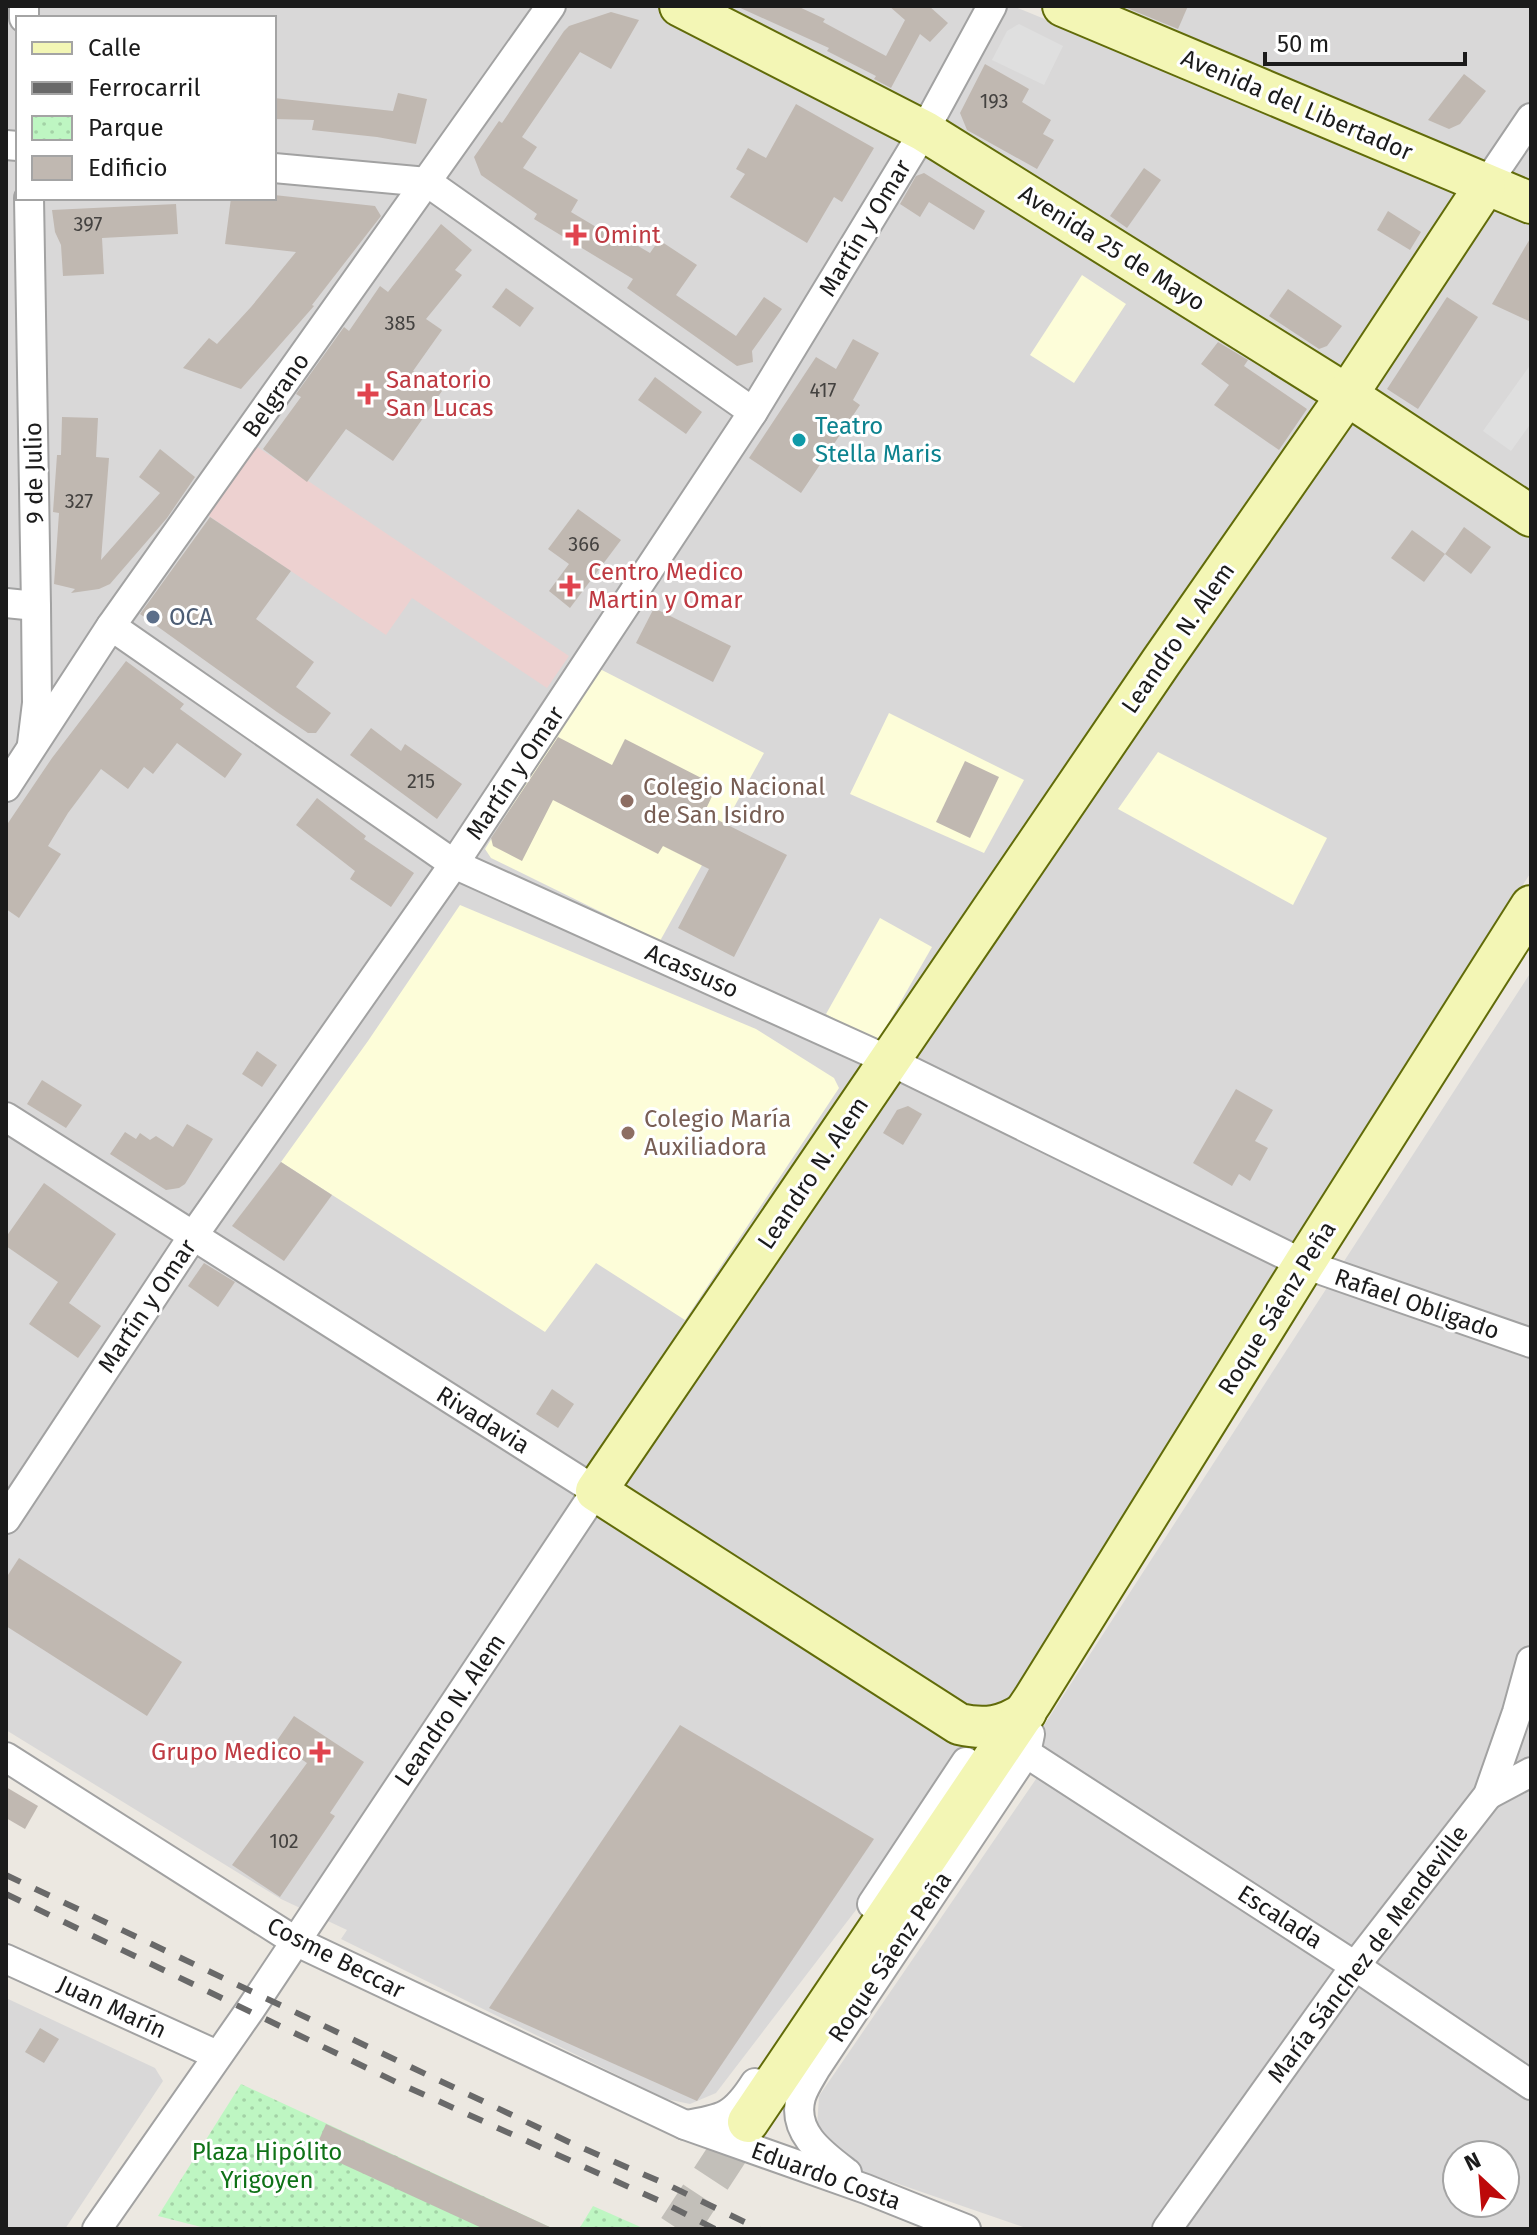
<svg xmlns="http://www.w3.org/2000/svg" width="1537" height="2235" font-family="'Fira Sans',sans-serif">
	<style>
		.residential { fill: #d9d8d8; fill-rule: evenodd }
		.commercial { fill: #edd1d0 }
		.education { fill: #fdfdd9 }
		.park { fill: url(#park-dots) }
		.parking { fill: #dfdfdf }
		.building { fill: #c0b8b1 }
		.lines { fill: none; stroke-linecap: round; stroke-linejoin: round }
		.secondary-tunnel { stroke: #c2bfb9; stroke-width: 40; stroke-dasharray: 40 20; stroke-linecap: butt }
		.minor-casing { stroke: #a2a2a2; stroke-width: 32 }
		.secondary-casing { stroke: #616b09; stroke-width: 44 }
		.minor { stroke: #fff; stroke-width: 28 }
		.secondary { stroke: #f3f6b5; stroke-width: 40 }
		.rail { stroke: #696969; stroke-width: 6; stroke-dasharray: 16 16; stroke-linecap: butt }
		.health-dot { fill: #e0444e; stroke: #fff; stroke-width: 3 }
		.culture-dot { fill: #0f9aa8; stroke: #fff; stroke-width: 3 }
		.service-dot { fill: #5c6f8a; stroke: #fff; stroke-width: 3 }
		.education-dot { fill: #8d6e63; stroke: #fff; stroke-width: 3 }
		.labels { text-anchor: middle; stroke-width: 6; stroke-linejoin: round; paint-order: stroke }
		.number-label { font-size: 20px; fill: #444240 }
		.street-label { font-size: 24px; fill: #1b1b1b; stroke: #fff }
		.health-label { font-size: 24px; fill: #be3a42; stroke: #fff; text-anchor: start }
		.culture-label { font-size: 24px; fill: #0d838f; stroke: #fff; text-anchor: start }
		.service-label { font-size: 24px; fill: #4e5e75; stroke: #fff; text-anchor: start }
		.education-label { font-size: 24px; fill: #785e54; stroke: #fff; text-anchor: start }
		.park-label { font-size: 24px; fill: #0f7217; stroke: #fff }
	</style>
	<defs>
		<pattern id="park-dots" width="8" height="8" patternUnits="userSpaceOnUse" patternTransform="scale(2)"><rect width="8" height="8" fill="#bef6c2"/><path d="M2 2h.1M6 6h.1" fill="none" stroke="#a3d2a6" stroke-width="1.8" stroke-linecap="round"/></pattern>
	</defs>
	<rect width="100%" height="100%" fill="#ece8e1"/>
	<g class="residential">
		<path d="M6,6h1007l518,213v653l-522,838 -293,383 -26,11 -24,-5 -325,-160 6,-9 -66,-31 -275,-169zM18,18h256v180h-256z"/>
		<path d="M1116,6h415v177l-14,-5z"/>
		<path d="M1531,972v1257h-502l-194,-67 -18,-34 2,-32 217,-317 7,-52zM1457,2155h48v48h-48z"/>
		<path d="M6,1998l149,70 8,13 -98,148 -59,-1z"/>
	</g>
	<path class="commercial" d="M253,444l316,212 -22,32 -135,-90 -26,37 -180,-121z"/>
	<g class="education">
		<path d="M1082,275l44,29 -52,79 -44,-28z"/>
		<path d="M598,668l166,85 -104,188 -169,-83 -6,-9z"/>
		<path d="M889,713l135,67 -40,73 -134,-59z"/>
		<path d="M1158,752l169,86 -34,67 -175,-96z"/>
		<path d="M460,905l296,124 78,49 5,10 -154,232 -89,-57 -51,69 -264,-170 87,-121z"/>
		<path d="M880,918l52,29 -55,96 -51,-29z"/>
	</g>
	<g class="park">
		<path d="M241,2084l313,145h-345l-51,-13z"/>
		<path d="M593,2206l52,23h-66z"/>
	</g>
	<g class="parking">
		<path d="M1019,24l44,22 -19,39 -52,-25 15,-29z"/>
		<path d="M1531,364v59l-20,28 -28,-20z"/>
	</g>
	<g class="building">
		<path d="M736,6h61l28,13 -2,3 63,34 19,-36 -16,-14h40l19,17 -18,19 -10,-8 -29,54 -17,-9 2,-3 -49,-25 2,-3z"/>
		<path d="M1122,6h66l-10,23z"/>
		<path d="M611,12l28,8 -28,49 -31,-17 -58,85 15,10 -14,21 55,32 -7,12 37,22 3,-4 39,23 9,-13 38,25 -21,30 60,41 28,-39 18,12 -30,42 1,11 -16,4 -110,-78 6,-9 -99,-60 3,-5 -56,-39 -7,-18 25,-36 3,2 62,-92 5,-5z"/>
		<path d="M985,64l44,25 -7,13 29,18 -8,14 11,6 -17,29 -70,-39 -7,-17z"/>
		<path d="M1464,74l22,17 -26,33 -11,5 -21,-9z"/>
		<path d="M398,93l29,6 -11,45 -39,-7 -65,-7 2,-10 -40,-1v-21l119,13z"/>
		<path d="M796,104l78,44 -32,54 -8,-5 -27,46 -77,-46 15,-23 -9,-5 12,-21 18,10z"/>
		<path d="M1144,168l17,12 -34,48 -17,-12z"/>
		<path d="M924,173l61,38 -11,19 -45,-28 -9,15 -20,-13 16,-28z"/>
		<path d="M274,195l101,11 6,10 -69,89 2,1 -73,83 -58,-21 26,-30 8,6 34,-37 45,-55 -71,-8 6,-46h43z"/>
		<path d="M176,204l2,30 -76,4 2,36 -41,2 -2,-31 -6,-13 -3,-22z"/>
		<path d="M1388,211l33,21 -11,18 -33,-20z"/>
		<path d="M441,224l31,26 -17,20 7,5 -36,44 16,11 -29,41 29,20 -49,70 -47,-32 -39,53 -44,-33 38,-52 -5,-3 48,-67 5,4 31,-45 8,6z"/>
		<path d="M1531,237v85l-39,-18z"/>
		<path d="M506,288l28,20 -14,19 -28,-20z"/>
		<path d="M1288,289l54,37 -15,20 -8,3 -50,-33z"/>
		<path d="M1447,297l31,20 -60,92 -31,-20z"/>
		<path d="M853,339l26,14 -26,47 7,5 -59,88 -52,-35 67,-101 20,12z"/>
		<path d="M1218,342l30,18 -4,6 63,43 -28,41 -65,-45 15,-20 -28,-21z"/>
		<path d="M655,377l47,35 -16,22 -48,-34z"/>
		<path d="M62,417l36,1 -2,39 13,1 -8,102 59,-67 -21,-16 21,-28 35,28 -28,41 -57,66 -11,5 -28,4 4,-4 -21,-5 5,-71 -6,-1 4,-57h4z"/>
		<path d="M578,509l43,31 -51,68 -21,-17 20,-27 -21,-15z"/>
		<path d="M210,517l81,54 -35,48 58,43 -18,25 35,26 -15,20h-8l-31,-21 -137,-98z"/>
		<path d="M1464,527l27,20 -20,27 -26,-20z"/>
		<path d="M1412,530l33,24 -21,28 -33,-24z"/>
		<path d="M654,608l77,38 -18,36 -77,-39z"/>
		<path d="M126,661l58,43 -4,5 62,45 -17,24 -48,-35 -24,31 -9,-7 -16,22 -27,-20 -33,44 -20,33 13,8 -42,64 -13,-9v-83l46,-68z"/>
		<path d="M371,728l30,23 4,-7 57,40 -25,35 -87,-64z"/>
		<path d="M558,737l54,28 13,-26 92,47 -13,27 83,42 -53,102 -56,-29 31,-59 -46,-23 -5,8 -105,-54 -31,61 -29,-15 -2,-8z"/>
		<path d="M965,761l34,16 -29,61 -34,-16z"/>
		<path d="M317,798l49,38 -2,3 50,34 -23,34 -41,-28 5,-8 -59,-46z"/>
		<path d="M257,1051l20,14 -15,22 -20,-13z"/>
		<path d="M42,1080l40,25 -16,23 -39,-24z"/>
		<path d="M1236,1089l37,21 -18,31 13,7 -18,33 -11,-7 -7,12 -39,-23z"/>
		<path d="M908,1106l14,8 -19,31 -20,-12 14,-23z"/>
		<path d="M187,1124l26,15 -28,45 -6,4 -13,2 -56,-36 15,-22 11,7 4,-6 10,7 6,-4 17,11z"/>
		<path d="M281,1162l51,33 -48,66 -52,-35z"/>
		<path d="M44,1183l72,51 -47,69 32,23 -23,32 -49,-34 29,-42 -52,-36v-9z"/>
		<path d="M204,1263l31,19 -17,25 -30,-21z"/>
		<path d="M552,1389l22,15 -16,24 -22,-14z"/>
		<path d="M19,1558l163,104 -35,54 -141,-90v-48z"/>
		<path d="M294,1716l70,46 -34,51 5,3 -55,81 -48,-32 75,-102 -31,-21z"/>
		<path d="M680,1725l194,114 -177,262 -208,-93z"/>
		<path d="M6,1787l32,19 -13,23 -19,-11z"/>
		<path d="M40,2028l19,11 -15,24 -19,-11z"/>
		<path d="M326,2124l228,105h-70l-170,-78z"/>
	</g>
	<g class="lines">
		<path class="secondary-tunnel" d="M678,2229l70,-107"/>
		<defs>
			<g id="minor">
				<path d="M24,6v12"/>
				<path d="M6,145l12,1"/>
				<path d="M274,168l153,14 326,230"/>
				<path d="M1485,186l46,-68"/>
				<path d="M29,198l7,408 1,97 -5,41"/>
				<path d="M6,603l30,3"/>
				<path d="M111,626l343,238 436,197 414,203 227,79"/>
				<path d="M6,787l105,-161 440,-620"/>
				<path d="M6,1117l590,374 -346,519 -153,219"/>
				<path d="M6,1519l187,-283 261,-372 299,-452 171,-281 68,-125"/>
				<path d="M1026,1753l329,213 176,119"/>
				<path d="M6,1757l289,184 390,184 181,64 100,40"/>
				<path d="M1488,1795l43,-23"/>
				<path d="M872,1904l94,-142"/>
				<path d="M6,1959l211,96"/>
				<path d="M685,2125c39,-6 49,-9 70,-42"/>
				<path d="M847,2173c-25,-19 -56,-41 -46,-76 3,-10 10,-20 15,-29l210,-315 4,-19"/>
				<path d="M1167,2229l188,-263 133,-171 29,-83 14,-51"/>
			</g>
			<g id="secondary">
				<path d="M680,6l244,125 423,264 184,121"/>
				<path d="M1063,6l468,197"/>
				<path d="M1026,1712c-22,15 -41,18 -67,12l-363,-233 565,-829 186,-267 138,-209"/>
				<path d="M748,2122l285,-422 271,-436 227,-358"/>
			</g>
		</defs>
		<use href="#minor" class="minor-casing"/>
		<use href="#secondary" class="secondary-casing"/>
		<use href="#minor" class="minor"/>
		<use href="#secondary" class="secondary"/>
		<g class="rail">
			<path d="M6,1875l565,268 97,42 91,44"/>
			<path d="M6,1894l390,188 266,120 53,27"/>
		</g>
	</g>
	<g class="health-dot">
		<path d="M572 223h8v8h8v8h-8v8h-8v-8h-8v-8h8z"/>
		<path d="M364 382h8v8h8v8h-8v8h-8v-8h-8v-8h8z"/>
		<path d="M566 574h8v8h8v8h-8v8h-8v-8h-8v-8h8z"/>
		<path d="M316 1740h8v8h8v8h-8v8h-8v-8h-8v-8h8z"/>
	</g>
	<circle class="culture-dot" cx="799" cy="440" r="8"/>
	<circle class="service-dot" cx="153" cy="617" r="8"/>
	<g class="education-dot">
		<circle cx="627" cy="801" r="8"/>
		<circle cx="628" cy="1133" r="8"/>
	</g>
	<g class="labels">
		<g class="number-label">
			<text x="994" y="108">193</text>
			<text x="88" y="231">397</text>
			<text x="400" y="330">385</text>
			<text x="823" y="397">417</text>
			<text x="79" y="508">327</text>
			<text x="584" y="551">366</text>
			<text x="421" y="788">215</text>
			<text x="284" y="1848">102</text>
		</g>
		<g class="street-label">
			<text transform="translate(1297 105) rotate(23)" y="8">Avenida del Libertador</text>
			<text transform="translate(865 228) rotate(-59)" y="8">Martín y Omar</text>
			<text transform="translate(1112 248) rotate(32)" y="8">Avenida 25 de Mayo</text>
			<text transform="translate(276 395) rotate(-55)" y="8">Belgrano</text>
			<text transform="translate(34 473) rotate(-91)" y="8">9 de Julio</text>
			<text transform="translate(1178 638) rotate(-55)" y="8">Leandro N. Alem</text>
			<text transform="translate(515 773) rotate(-56)" y="8">Martín y Omar</text>
			<text transform="translate(692 971) rotate(24)" y="8">Acassuso</text>
			<text transform="translate(813 1173) rotate(-56)" y="8">Leandro N. Alem</text>
			<text transform="translate(1417 1304) rotate(19)" y="8">Rafael Obligado</text>
			<text transform="translate(147 1306) rotate(-56)" y="8">Martín y Omar</text>
			<text transform="translate(1277 1308) rotate(-58)" y="8">Roque Sáenz Peña</text>
			<text transform="translate(483 1420) rotate(32)" y="8">Rivadavia</text>
			<text transform="translate(450 1710) rotate(-56)" y="8">Leandro N. Alem</text>
			<text transform="translate(1280 1917) rotate(33)" y="8">Escalada</text>
			<text transform="translate(1368 1954) rotate(-53)" y="8">María Sánchez de Mendeville</text>
			<text transform="translate(890 1957) rotate(-56)" y="8">Roque Sáenz Peña</text>
			<text transform="translate(336 1958) rotate(27)" y="8">Cosme Beccar</text>
			<text transform="translate(112 2007) rotate(25)" y="8">Juan Marín</text>
			<text transform="translate(826 2176) rotate(20)" y="8">Eduardo Costa</text>
		</g>
		<g class="health-label">
			<text x="594" y="243">Omint</text>
			<text x="386" y="388">Sanatorio<tspan x="386" dy="28">San Lucas</tspan></text>
			<text x="588" y="580">Centro Medico<tspan x="588" dy="28">Martin y Omar</tspan></text>
			<text x="302" y="1760" text-anchor="end">Grupo Medico</text>
		</g>
		<g class="culture-label">
			<text x="815" y="434">Teatro<tspan x="815" dy="28">Stella Maris</tspan></text>
		</g>
		<g class="service-label">
			<text x="169" y="625">OCA</text>
		</g>
		<g class="education-label">
			<text x="643" y="795">Colegio Nacional<tspan x="643" dy="28">de San Isidro</tspan></text>
			<text x="644" y="1127">Colegio María<tspan x="644" dy="28">Auxiliadora</tspan></text>
		</g>
		<g class="park-label">
			<text x="267" y="2160">Plaza Hipólito<tspan x="267" dy="28">Yrigoyen</tspan></text>
		</g>
	</g>
	<rect width="1537" height="2235" fill="none" stroke="#1b1b1b" stroke-width="16"/>
	<rect x="16" y="16" width="260" height="184" fill="#ffffff" stroke="#a4a4a4" stroke-width="2"/>
	<rect x="32" y="42" width="40" height="12" fill="#f3f6b5" stroke="#a4a4a4" stroke-width="2"/>
	<text x="88" y="56" font-size="24" fill="#1b1b1b">Calle</text>
	<rect x="32" y="82" width="40" height="12" fill="#696969" stroke="#a4a4a4" stroke-width="2"/>
	<text x="88" y="96" font-size="24" fill="#1b1b1b">Ferrocarril</text>
	<rect x="32" y="116" width="40" height="24" fill="url(#park-dots)" stroke="#a4a4a4" stroke-width="2"/>
	<text x="88" y="136" font-size="24" fill="#1b1b1b">Parque</text>
	<rect x="32" y="156" width="40" height="24" fill="#c0b8b1" stroke="#a4a4a4" stroke-width="2"/>
	<text x="88" y="176" font-size="24" fill="#1b1b1b">Edificio</text>
	<g transform="translate(1481 2179) rotate(334)"><circle r="38" fill="#ffffff" stroke="#a4a4a4" stroke-width="2"/>
	<path d="M0-6L14 30L0 20L-14 30Z" fill="#bd090a"/>
	<text y="-12" font-size="22" font-weight="bold" text-anchor="middle" fill="#1b1b1b">N</text>
	</g>
	<path d="M1265 52v12h200v-12" fill="none" stroke="#1b1b1b" stroke-width="4"/>
	<text x="1277" y="52" font-size="24" fill="#1b1b1b" stroke="#ffffff" stroke-width="6" paint-order="stroke">50 m</text>
</svg>
